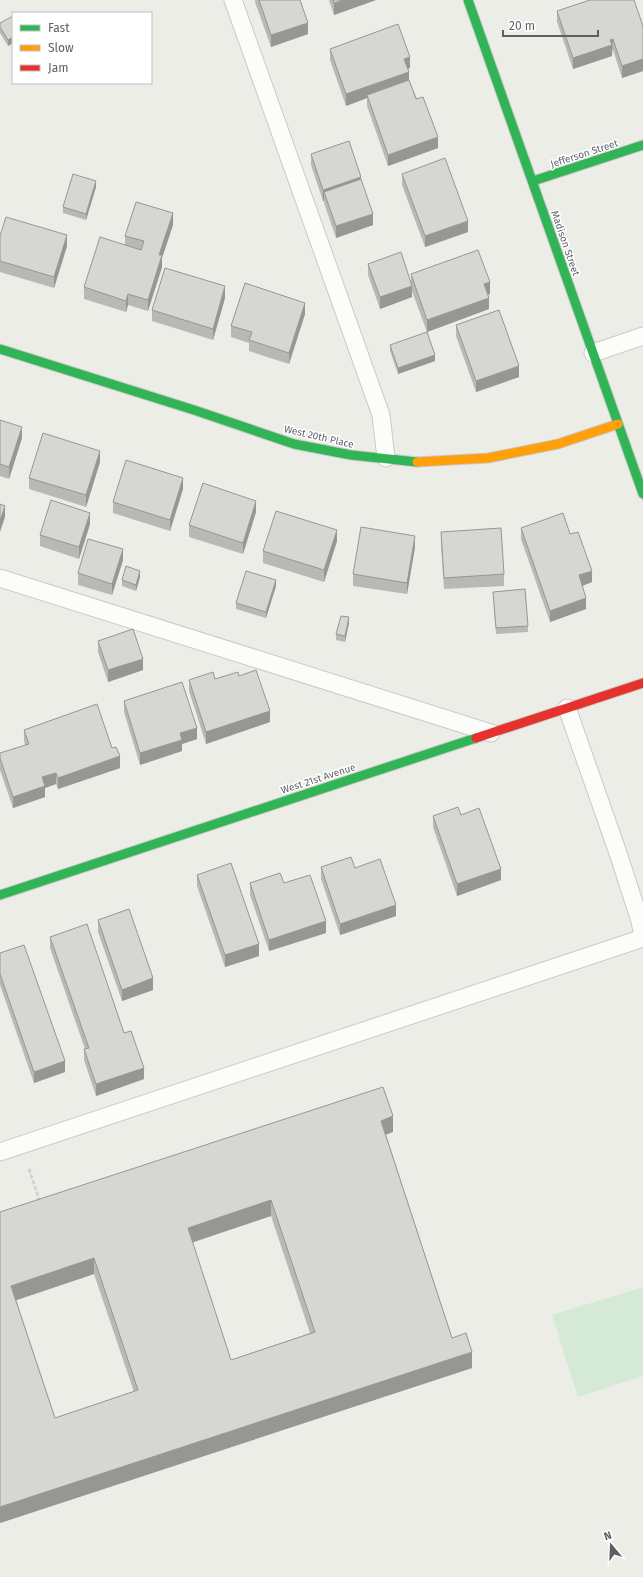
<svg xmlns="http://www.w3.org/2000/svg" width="643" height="1577" font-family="'Fira Sans',sans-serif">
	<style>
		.green { fill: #d5e9d7 }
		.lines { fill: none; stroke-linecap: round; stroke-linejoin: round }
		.lane-casing { stroke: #cacbc9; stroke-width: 19 }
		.fast-casing { stroke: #cacac8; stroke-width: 11 }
		.slow-casing { stroke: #cacac8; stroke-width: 11 }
		.jam-casing { stroke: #cacac8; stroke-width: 11 }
		.path { stroke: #cbcfce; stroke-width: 2.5; stroke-dasharray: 4 2; stroke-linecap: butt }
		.lane { stroke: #fcfcfb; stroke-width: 17 }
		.fast { stroke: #30b455; stroke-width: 9 }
		.slow { stroke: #ff9f0a; stroke-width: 9 }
		.jam { stroke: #e5322d; stroke-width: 9 }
		.wall { fill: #b8b8b5; fill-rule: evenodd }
		.shaded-wall { fill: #969693 }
		.building { fill: #d6d6d2; stroke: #969693; fill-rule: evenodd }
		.labels { text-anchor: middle; stroke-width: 3; stroke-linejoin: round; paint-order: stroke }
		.street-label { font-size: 10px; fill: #5d5f65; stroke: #fff }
	</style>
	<rect width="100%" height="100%" fill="#edede7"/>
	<path class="green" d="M643,1287v89l-65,21 -26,-82z"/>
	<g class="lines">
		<defs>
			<g id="lane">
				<path d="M233,0l148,415 5,43"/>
				<path d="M593,353l50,-17"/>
				<path d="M0,578l491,155"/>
				<path d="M567,708l51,145 22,68 3,15"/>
				<path d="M0,1152l643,-214"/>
			</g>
			<g id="fast">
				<path d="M468,0l175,494"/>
				<path d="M533,181l110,-36"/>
				<path d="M0,349l194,61 100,34 57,11 66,7"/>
				<path d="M0,895l476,-157"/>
			</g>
			<path id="slow" d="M417,462l71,-4 70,-14 60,-20"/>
			<path id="jam" d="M476,738l167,-55"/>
		</defs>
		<use href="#lane" class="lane-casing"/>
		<use href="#fast" class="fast-casing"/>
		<use href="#slow" class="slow-casing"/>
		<use href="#jam" class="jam-casing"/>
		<path class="path" d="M29,1169l11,33"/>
		<use href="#lane" class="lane"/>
		<use href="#fast" class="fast"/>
		<use href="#slow" class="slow"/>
		<use href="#jam" class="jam"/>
	</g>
	<g class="wall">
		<path d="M255,0h45l8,34 -37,13 -16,-45z"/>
		<path d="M329,0h47l-42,15z"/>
		<path d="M557,11l86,15v45l-21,7 -9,-28h-1v6l-39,13 -16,-47z"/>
		<path d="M13,16v27l-5,3 -8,-13v-10z"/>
		<path d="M330,49l80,19 -3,1 2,11 29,68 -50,18 -21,-60v-8l-21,8 -16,-46z"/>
		<path d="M311,154l50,26 12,45 -37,13 -12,-35v-2h-1l-12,-36z"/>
		<path d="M402,174l66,58 -43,15 -23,-62z"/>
		<path d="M96,187l-10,33 -23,-7v-6z"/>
		<path d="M173,225l-11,33v9l-14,44 -20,-6 -2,7 -42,-13v-12l41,-42v-9z"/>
		<path d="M0,236l67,10 -13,42 -54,-16z"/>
		<path d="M368,264l43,17v-7l79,20 -2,1 1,14 -62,23 -15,-41v6l-32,12 -12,-34z"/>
		<path d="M225,298l-12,42 -61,-19v-11z"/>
		<path d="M305,314l-16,50 -40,-13v-8l-18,-6v-11z"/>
		<path d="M456,325l63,52 -43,15 -20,-56z"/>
		<path d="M390,345l45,16 -37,13 -8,-23z"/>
		<path d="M0,420l22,18 -13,41 -9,-3z"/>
		<path d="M100,462l-14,45 -57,-18v-11z"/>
		<path d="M183,489l-13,42 -57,-18v-11z"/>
		<path d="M256,512l-13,42 -54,-17v-12z"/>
		<path d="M90,524l-11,35 -39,-13v-11z"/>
		<path d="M521,528l49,6 22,48 -10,4 4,23 -36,13 -29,-83z"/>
		<path d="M441,532l63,42v12l-60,3 -3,-45z"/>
		<path d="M337,541l-13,41 -61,-19v-12z"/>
		<path d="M415,547l-8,47 -54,-8v-12z"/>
		<path d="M123,560l-11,35 -34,-10v-12z"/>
		<path d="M140,577l-4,14 -14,-5v-6z"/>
		<path d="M276,586l-10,32 -30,-9v-6z"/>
		<path d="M493,592l35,34v6l-32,2z"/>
		<path d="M349,623l-4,19 -9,-2v-6z"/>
		<path d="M98,641l45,29 -35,12 -10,-30z"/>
		<path d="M239,676l31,46 -64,22 -17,-53v-11l26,-1z"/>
		<path d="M124,701l73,38 -15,5v7l-42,14 -16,-53z"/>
		<path d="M24,730l88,18 8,20 -62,21 -2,-5 -11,4v9l-32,11 -13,-38v-17l25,-8 -1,-4z"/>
		<path d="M461,815l40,65 -44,16 -24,-69v-11z"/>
		<path d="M321,867l34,1 41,48 -56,19 -19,-56z"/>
		<path d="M197,875l62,81 -34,11 -28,-81z"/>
		<path d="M250,883h34l42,50 -57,18 -19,-56z"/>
		<path d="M98,920l55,70 -31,11 -24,-69z"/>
		<path d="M50,937l74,96 20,46 -48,17 -12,-36v-11h1l-35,-101z"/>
		<path d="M0,953l65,119 -31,11 -34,-98z"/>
		<path d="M393,1132l-7,3 66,203 20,30 -472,155v-311zM271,1216l39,117 -79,27 -39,-118zM94,1274l40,118 -79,26 -39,-118z"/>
	</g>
	<g class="shaded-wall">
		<path d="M344,0h32l-42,15v-12z"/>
		<path d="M308,23v11l-37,13v-12z"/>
		<path d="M13,37v6l-5,3v-6z"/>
		<path d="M613,39l-1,17 -39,13v-11z"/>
		<path d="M410,57v11l-6,2v-11z"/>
		<path d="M643,59v12l-21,7v-12z"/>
		<path d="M409,72v11l-42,12v3l-21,8v-12z"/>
		<path d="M438,137v11l-50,18v-11z"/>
		<path d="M361,177v11l-37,4v9h-1v-11z"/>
		<path d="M96,181v6l-10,33v-6z"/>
		<path d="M173,213v12l-11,33v9l-14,44v-11l11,-45z"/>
		<path d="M373,214v11l-37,13v-12z"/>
		<path d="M468,221v11l-43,15v-11z"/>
		<path d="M67,235v11l-13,42v-11z"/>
		<path d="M490,282v12l-6,2v-12z"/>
		<path d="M225,286v12l-12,42v-11z"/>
		<path d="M412,286v11l-32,12v-12z"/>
		<path d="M128,294v11l-2,7v-11z"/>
		<path d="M489,298v11l-62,23v-12z"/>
		<path d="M305,303v11l-16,50v-11z"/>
		<path d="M435,355v6l-37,13v-6z"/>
		<path d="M519,366v11l-43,15v-11z"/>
		<path d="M22,427v11l-13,41v-12z"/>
		<path d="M100,451v11l-14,45v-12z"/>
		<path d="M183,478v11l-13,42v-11z"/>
		<path d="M256,501v11l-13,42v-11z"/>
		<path d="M5,506v11l-5,15v-11z"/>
		<path d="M90,513v11l-11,35v-12z"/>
		<path d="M337,530v11l-13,41v-12z"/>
		<path d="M415,536v11l-8,47v-11z"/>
		<path d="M123,549v11l-11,35v-11z"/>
		<path d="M140,571v6l-4,14v-6z"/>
		<path d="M592,571v11l-13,5v-12z"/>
		<path d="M276,580v6l-10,32v-6z"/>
		<path d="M586,598v11l-36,13v-11z"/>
		<path d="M349,617v6l-4,19v-6z"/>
		<path d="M143,659v11l-35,12v-12z"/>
		<path d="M270,711v11l-64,22v-12z"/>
		<path d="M197,728v11l-15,5v7l-42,14v-12l40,-20z"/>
		<path d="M120,756v12l-62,21v-11z"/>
		<path d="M56,773v11l-11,4v9l-32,11v-11l29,-20z"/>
		<path d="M501,869v11l-44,16v-12z"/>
		<path d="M396,905v11l-56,19v-11z"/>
		<path d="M326,921v12l-57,18v-11z"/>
		<path d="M259,944v12l-34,11v-12z"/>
		<path d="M153,978v12l-31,11v-11z"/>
		<path d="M65,1061v11l-31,11v-11z"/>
		<path d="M144,1068v11l-48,17v-12z"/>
		<path d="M393,1116v16l-12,4v-15z"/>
		<path d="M271,1200v16l-83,28v-16z"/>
		<path d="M94,1258v16l-83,28v-16z"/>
		<path d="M472,1352v16l-472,155v-16z"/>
	</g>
	<g class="building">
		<path d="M259,0h41l8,23 -37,12z"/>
		<path d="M333,0h11l-10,3z"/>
		<path d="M590,0h44l9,26v33l-21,7 -9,-27 -3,1 2,5 -39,13 -16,-47z"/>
		<path d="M13,16v21l-5,3 -8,-13v-4z"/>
		<path d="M398,24l12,33 -6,2 5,13 -63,22 -16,-45z"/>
		<path d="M409,80l7,19 7,-2 15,40 -50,18 -21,-60z"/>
		<path d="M349,141l12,36 -38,13 -12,-36z"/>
		<path d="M445,158l23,63 -43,15 -23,-62z"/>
		<path d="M73,174l23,7 -10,33 -23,-7z"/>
		<path d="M361,179l12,35 -37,12 -12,-34z"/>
		<path d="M136,202l37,11 -14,42h3l-14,45 -20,-6 -2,7 -42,-14 16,-50 41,13 3,-9 -19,-5z"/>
		<path d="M6,217l61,18 -13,42 -54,-16v-25z"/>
		<path d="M478,250l12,32 -6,2 5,14 -62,22 -16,-46z"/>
		<path d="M401,252l11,34 -32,11 -12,-33z"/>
		<path d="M165,268l60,18 -12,43 -61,-19z"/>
		<path d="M245,283l60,20 -16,50 -40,-13 3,-8 -21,-6z"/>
		<path d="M499,310l20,56 -43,15 -20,-56z"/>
		<path d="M427,332l8,23 -37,13 -8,-23z"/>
		<path d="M0,420l22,7 -13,40 -9,-3z"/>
		<path d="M43,433l57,18 -14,44 -57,-17z"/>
		<path d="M126,460l57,18 -13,42 -57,-18z"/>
		<path d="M203,483l53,18 -13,42 -54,-18z"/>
		<path d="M51,500l39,13 -11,34 -39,-12z"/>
		<path d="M0,504l5,2 -5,15z"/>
		<path d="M276,511l61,19 -13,40 -61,-19z"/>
		<path d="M563,513l7,21 8,-2 14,39 -13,4 7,23 -36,13 -29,-83z"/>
		<path d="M361,527l54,9 -8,47 -54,-9z"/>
		<path d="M501,528l3,46 -60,4 -3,-46z"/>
		<path d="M88,539l35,10 -11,35 -34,-11z"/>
		<path d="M126,566l14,5 -4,14 -14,-5z"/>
		<path d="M246,571l30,9 -10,32 -30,-9z"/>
		<path d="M525,589l3,37 -32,2 -3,-36z"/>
		<path d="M341,616l8,1 -4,19 -9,-2z"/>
		<path d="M133,629l10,30 -35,11 -10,-29z"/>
		<path d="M256,670l14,41 -64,21 -17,-52 24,-8 2,7 23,-7 1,4z"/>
		<path d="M182,682l15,46 -17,5 2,7 -42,13 -16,-52z"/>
		<path d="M97,704l15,44 4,-1 4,9 -62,22 -2,-5 -14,4 3,9 -32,11 -13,-39v-5l29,-9 -5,-14z"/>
		<path d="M458,807l3,8 18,-7 22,61 -44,15 -24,-68z"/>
		<path d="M351,857l4,11 25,-9 16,46 -56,19 -19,-57z"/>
		<path d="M231,863l28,81 -34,11 -28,-80z"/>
		<path d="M280,873l4,10 26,-8 16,46 -57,19 -19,-57z"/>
		<path d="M129,909l24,69 -31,12 -24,-70z"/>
		<path d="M87,924l37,109 7,-2 13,37 -48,16 -12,-35 5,-1 -39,-111z"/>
		<path d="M24,945l41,116 -31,11 -34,-98v-21z"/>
		<path d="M383,1087l10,29 -12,5 71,217 14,-5 6,19 -472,155v-295zM271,1200l44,132 -84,28 -43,-132zM94,1258l44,132 -83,28 -44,-132z"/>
	</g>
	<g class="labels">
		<g class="street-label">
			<text transform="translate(584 153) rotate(-18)" y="4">Jefferson Street</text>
			<text transform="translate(566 243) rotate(71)" y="4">Madison Street</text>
			<text transform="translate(319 436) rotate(13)" y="4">West 20th Place</text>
			<text transform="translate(318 778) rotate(-18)" y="4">West 21st Avenue</text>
		</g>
	</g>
	<rect x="12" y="12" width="140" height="72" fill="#ffffff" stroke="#bebfc1"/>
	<rect x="20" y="25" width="20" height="6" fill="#30b455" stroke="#bebfc1"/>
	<text x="48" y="32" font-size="12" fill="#5d5f65">Fast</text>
	<rect x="20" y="45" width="20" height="6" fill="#ff9f0a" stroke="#bebfc1"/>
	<text x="48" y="52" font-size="12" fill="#5d5f65">Slow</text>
	<rect x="20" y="65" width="20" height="6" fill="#e5322d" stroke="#bebfc1"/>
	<text x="48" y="72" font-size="12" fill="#5d5f65">Jam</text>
	<g transform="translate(611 1545) rotate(341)" stroke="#ffffff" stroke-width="3" paint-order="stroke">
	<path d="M0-3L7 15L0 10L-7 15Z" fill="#5d5f65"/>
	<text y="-6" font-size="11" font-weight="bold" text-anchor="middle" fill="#5d5f65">N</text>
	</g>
	<path d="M503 30v6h95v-6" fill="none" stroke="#5d5f65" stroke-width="2"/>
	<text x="509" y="30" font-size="12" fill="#5d5f65" stroke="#ffffff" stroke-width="3" paint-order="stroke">20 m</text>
</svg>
